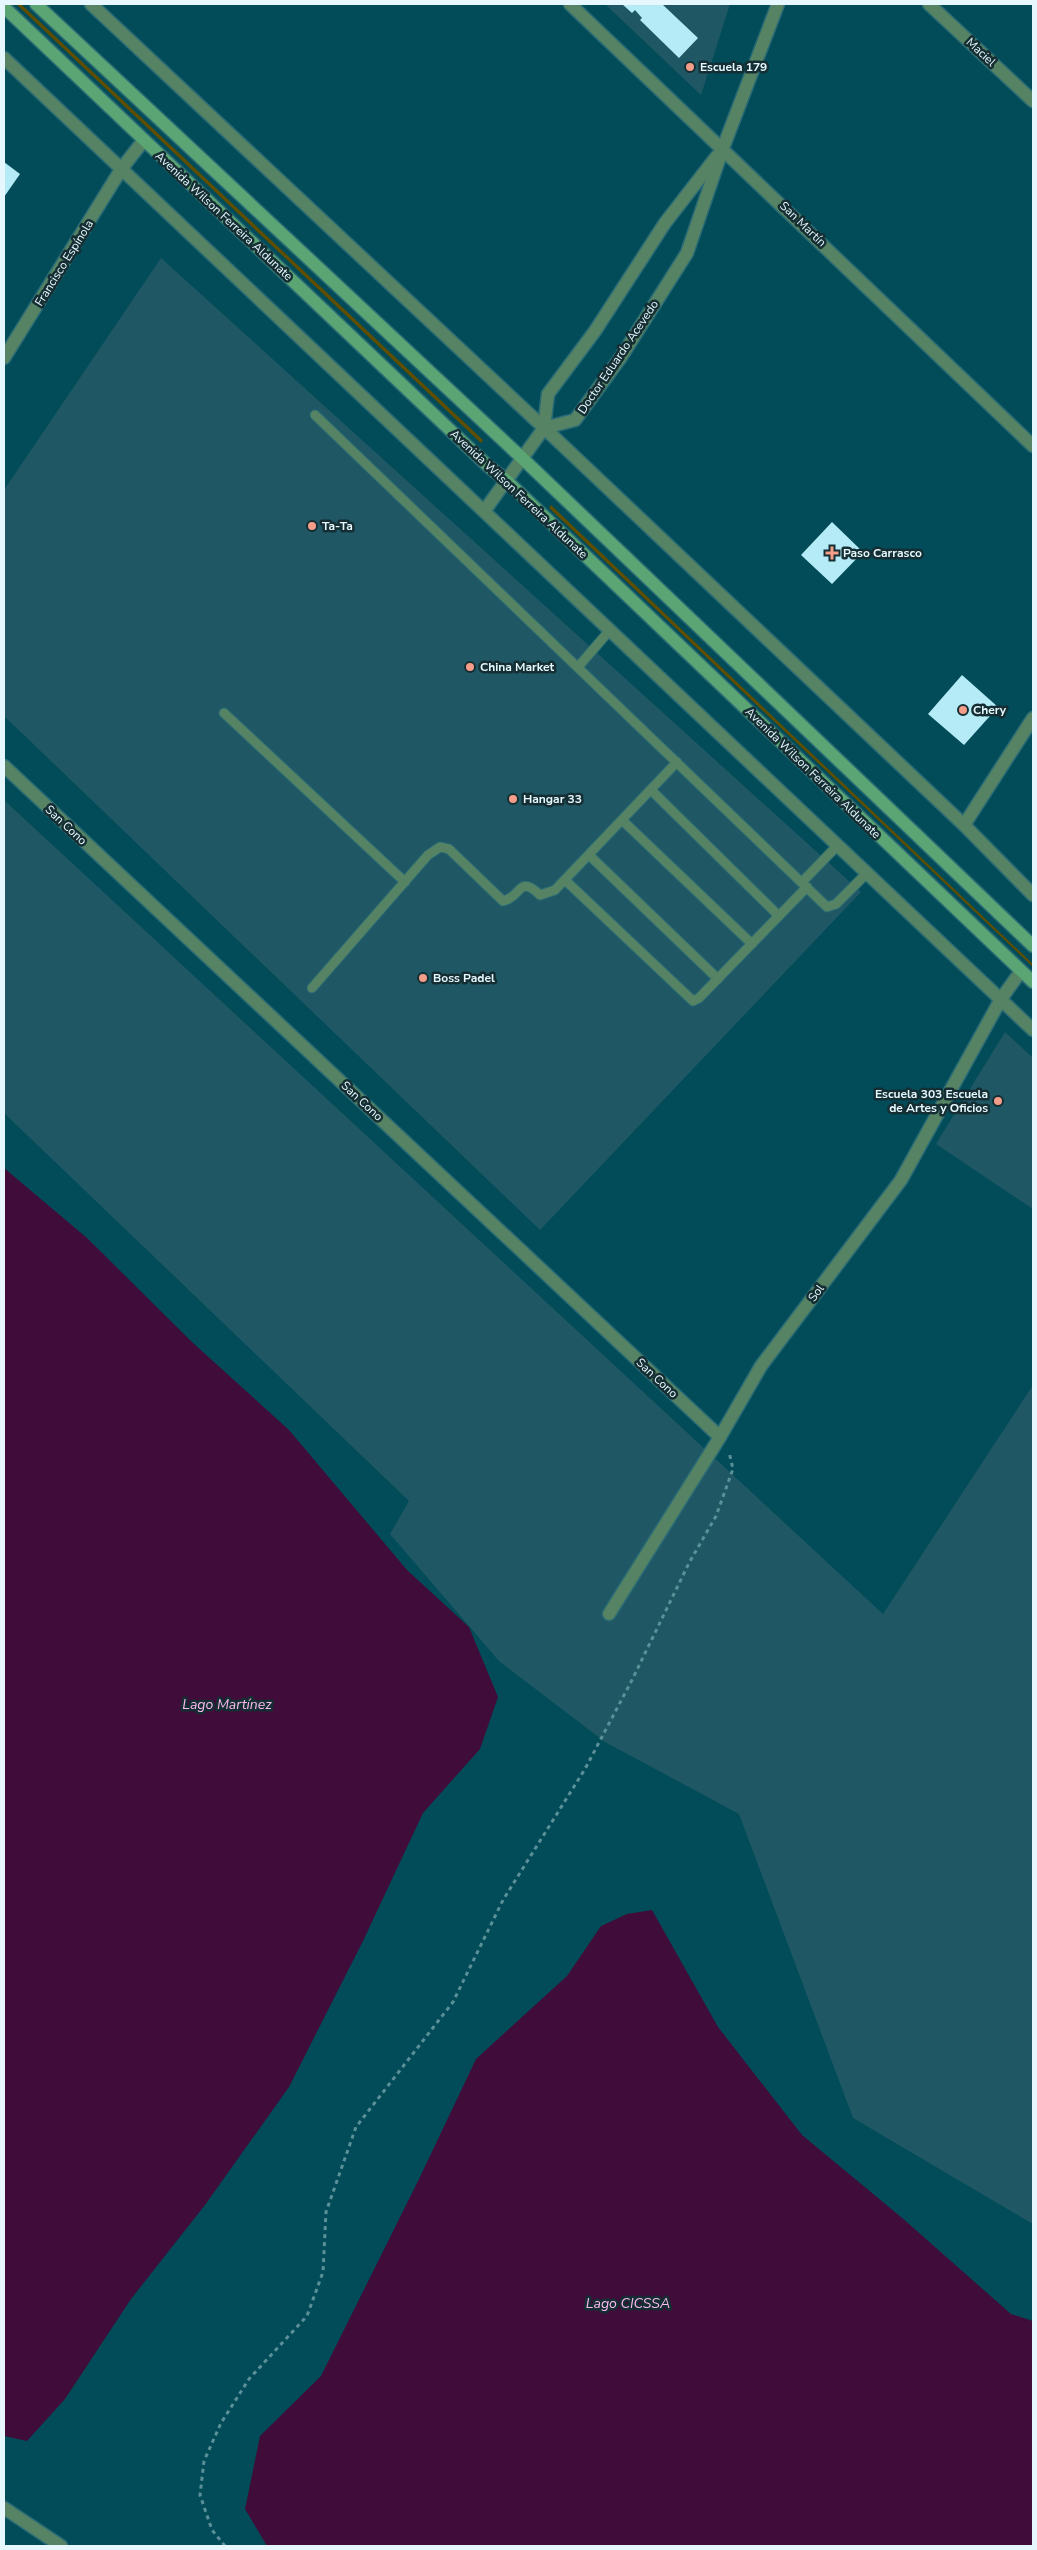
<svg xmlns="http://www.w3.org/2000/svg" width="1037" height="2550" font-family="'Nunito Sans',sans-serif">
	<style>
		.built { fill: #1f5864 }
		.green { fill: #5f4d00 }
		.water { fill: #400d3a }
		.building { fill: #b4ebf7 }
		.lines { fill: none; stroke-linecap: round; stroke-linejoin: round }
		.service-casing { stroke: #2a6b76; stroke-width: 11 }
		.minor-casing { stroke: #2a6b76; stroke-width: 15 }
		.secondary-casing { stroke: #2a6b76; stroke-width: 15 }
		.path { stroke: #5c9099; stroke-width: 3; stroke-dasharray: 4 4; stroke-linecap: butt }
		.service { stroke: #558363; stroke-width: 9 }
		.minor { stroke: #558363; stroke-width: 12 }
		.secondary { stroke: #5aa573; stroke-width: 12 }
		.poi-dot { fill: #f49e8a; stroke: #142e33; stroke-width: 2 }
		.labels { text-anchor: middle; stroke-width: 5; stroke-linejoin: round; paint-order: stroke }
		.street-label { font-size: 12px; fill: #e6f8fd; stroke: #142e33 }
		.poi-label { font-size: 12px; font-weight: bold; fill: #e6f8fd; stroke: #142e33; text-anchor: start }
		.water-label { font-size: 14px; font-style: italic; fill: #fcbaef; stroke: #142e33 }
	</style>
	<rect width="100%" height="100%" fill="#014c58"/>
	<g class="built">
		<path d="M605,4h125l-29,91z"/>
		<path d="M161,258l700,634 -321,338 -536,-514v-226z"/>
		<path d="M4,800l879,814 150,-229v839l-180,-106 -114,-304 -134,-72 -106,-81 -109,-127 19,-33 -405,-388z"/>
		<path d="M1005,1032l28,26v151l-97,-65z"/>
	</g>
	<g class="green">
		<path d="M16,4h5l462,436 -2,3z"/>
		<path d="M551,505l482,459v3l-484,-459z"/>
	</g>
	<g class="water">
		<path d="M4,1168l83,70 106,105 96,87 118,140 62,57 29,70 -18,52 -57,64 -60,128 -74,146 -84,118 -74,94 -66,100 -38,42 -23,-5z"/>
		<path d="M652,1910l66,117 84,108 99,82 110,97 22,7v225h-766l-22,-37 15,-73 61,-60 99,-199 56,-118 91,-83 34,-50 26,-12z"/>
	</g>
	<g class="building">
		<path d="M622,4h40l36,34 -19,20 -39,-38 2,-2 -7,-8 -3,3z"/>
		<path d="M4,162l16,12 -16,23z"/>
		<path d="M832,522l31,30 -31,32 -31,-29z"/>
		<path d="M962,675l36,32 -34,38 -36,-31z"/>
	</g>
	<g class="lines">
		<defs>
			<g id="service">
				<path d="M315,415l512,492 9,-3 31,-31"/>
				<path d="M578,667l32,-37"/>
				<path d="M224,713l181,169"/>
				<path d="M651,790l128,126"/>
				<path d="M622,820l130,124"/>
				<path d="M589,855l129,124"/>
				<path d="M565,880l128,121 6,-3 108,-111"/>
				<path d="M802,882l36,-37"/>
				<path d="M312,988l116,-133 12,-8 9,2 54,52c19,-4 15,-27 37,-6l15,-5 122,-128"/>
			</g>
			<g id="minor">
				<path d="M91,4l466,436 407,385 69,70"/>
				<path d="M570,4l463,442"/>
				<path d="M929,4l104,97"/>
				<path d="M4,58l1029,972"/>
				<path d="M4,358l118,-190 22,-28"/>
				<path d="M544,428l31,-8 46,-63 66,-104 36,-105 55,-144"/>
				<path d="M544,428l4,-34 47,-63 70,-108 52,-67"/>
				<path d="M485,510l59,-82"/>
				<path d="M4,766l716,671"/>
				<path d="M964,825l69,-107"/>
				<path d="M609,1614l111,-177 41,-71 140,-186 100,-181 20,-28"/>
				<path d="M4,2508l57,38"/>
			</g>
			<g id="secondary">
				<path d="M36,4l486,454 511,488"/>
				<path d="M4,7l484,459 19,15 526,501"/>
			</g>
		</defs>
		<use href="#service" class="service-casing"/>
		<use href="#minor" class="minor-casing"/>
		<use href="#secondary" class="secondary-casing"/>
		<path class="path" d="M225,2546l-13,-16 -12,-35 4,-34 17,-38 28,-44 58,-63 16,-44 3,-60 30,-85 97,-125 50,-102 82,-131 47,-89 57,-117 27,-47 17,-47 -4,-17"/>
		<use href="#service" class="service"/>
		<use href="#minor" class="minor"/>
		<use href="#secondary" class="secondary"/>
	</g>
	<g class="poi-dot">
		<circle cx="690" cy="67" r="5"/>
		<circle cx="312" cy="526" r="5"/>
		<path d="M829.5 545.5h5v5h5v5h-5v5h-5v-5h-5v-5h5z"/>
		<circle cx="470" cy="667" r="5"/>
		<circle cx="963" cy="710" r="5"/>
		<circle cx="513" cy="799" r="5"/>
		<circle cx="423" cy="978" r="5"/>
		<circle cx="998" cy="1101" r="5"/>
	</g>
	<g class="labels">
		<g class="street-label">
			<text transform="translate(981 52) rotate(43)" y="4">Maciel</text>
			<text transform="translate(224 216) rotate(43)" y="4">Avenida Wilson Ferreira Aldunate</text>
			<text transform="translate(803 224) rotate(44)" y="4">San Martín</text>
			<text transform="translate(64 263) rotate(-58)" y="4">Francisco Espínola</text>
			<text transform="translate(618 357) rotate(-56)" y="4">Doctor Eduardo Acevedo</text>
			<text transform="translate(519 494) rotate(43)" y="4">Avenida Wilson Ferreira Aldunate</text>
			<text transform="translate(813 773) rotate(44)" y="4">Avenida Wilson Ferreira Aldunate</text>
			<text transform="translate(66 825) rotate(43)" y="4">San Cono</text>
			<text transform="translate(362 1101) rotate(43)" y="4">San Cono</text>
			<text transform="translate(816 1293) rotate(-53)" y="4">Sol</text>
			<text transform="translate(657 1378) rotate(43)" y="4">San Cono</text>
		</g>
		<g class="poi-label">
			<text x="700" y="71">Escuela 179</text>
			<text x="322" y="530">Ta-Ta</text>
			<text x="843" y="557">Paso Carrasco</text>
			<text x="480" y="671">China Market</text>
			<text x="973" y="714">Chery</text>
			<text x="523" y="803">Hangar 33</text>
			<text x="433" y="982">Boss Padel</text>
			<text x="988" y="1098" text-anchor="end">Escuela 303 Escuela<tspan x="988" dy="14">de Artes y Oficios</tspan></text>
		</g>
		<g class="water-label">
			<text x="227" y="1709">Lago Martínez</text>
			<text x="628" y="2308">Lago CICSSA</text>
		</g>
	</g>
	<rect width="1037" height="2550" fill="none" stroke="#e6f8fd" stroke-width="10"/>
</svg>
